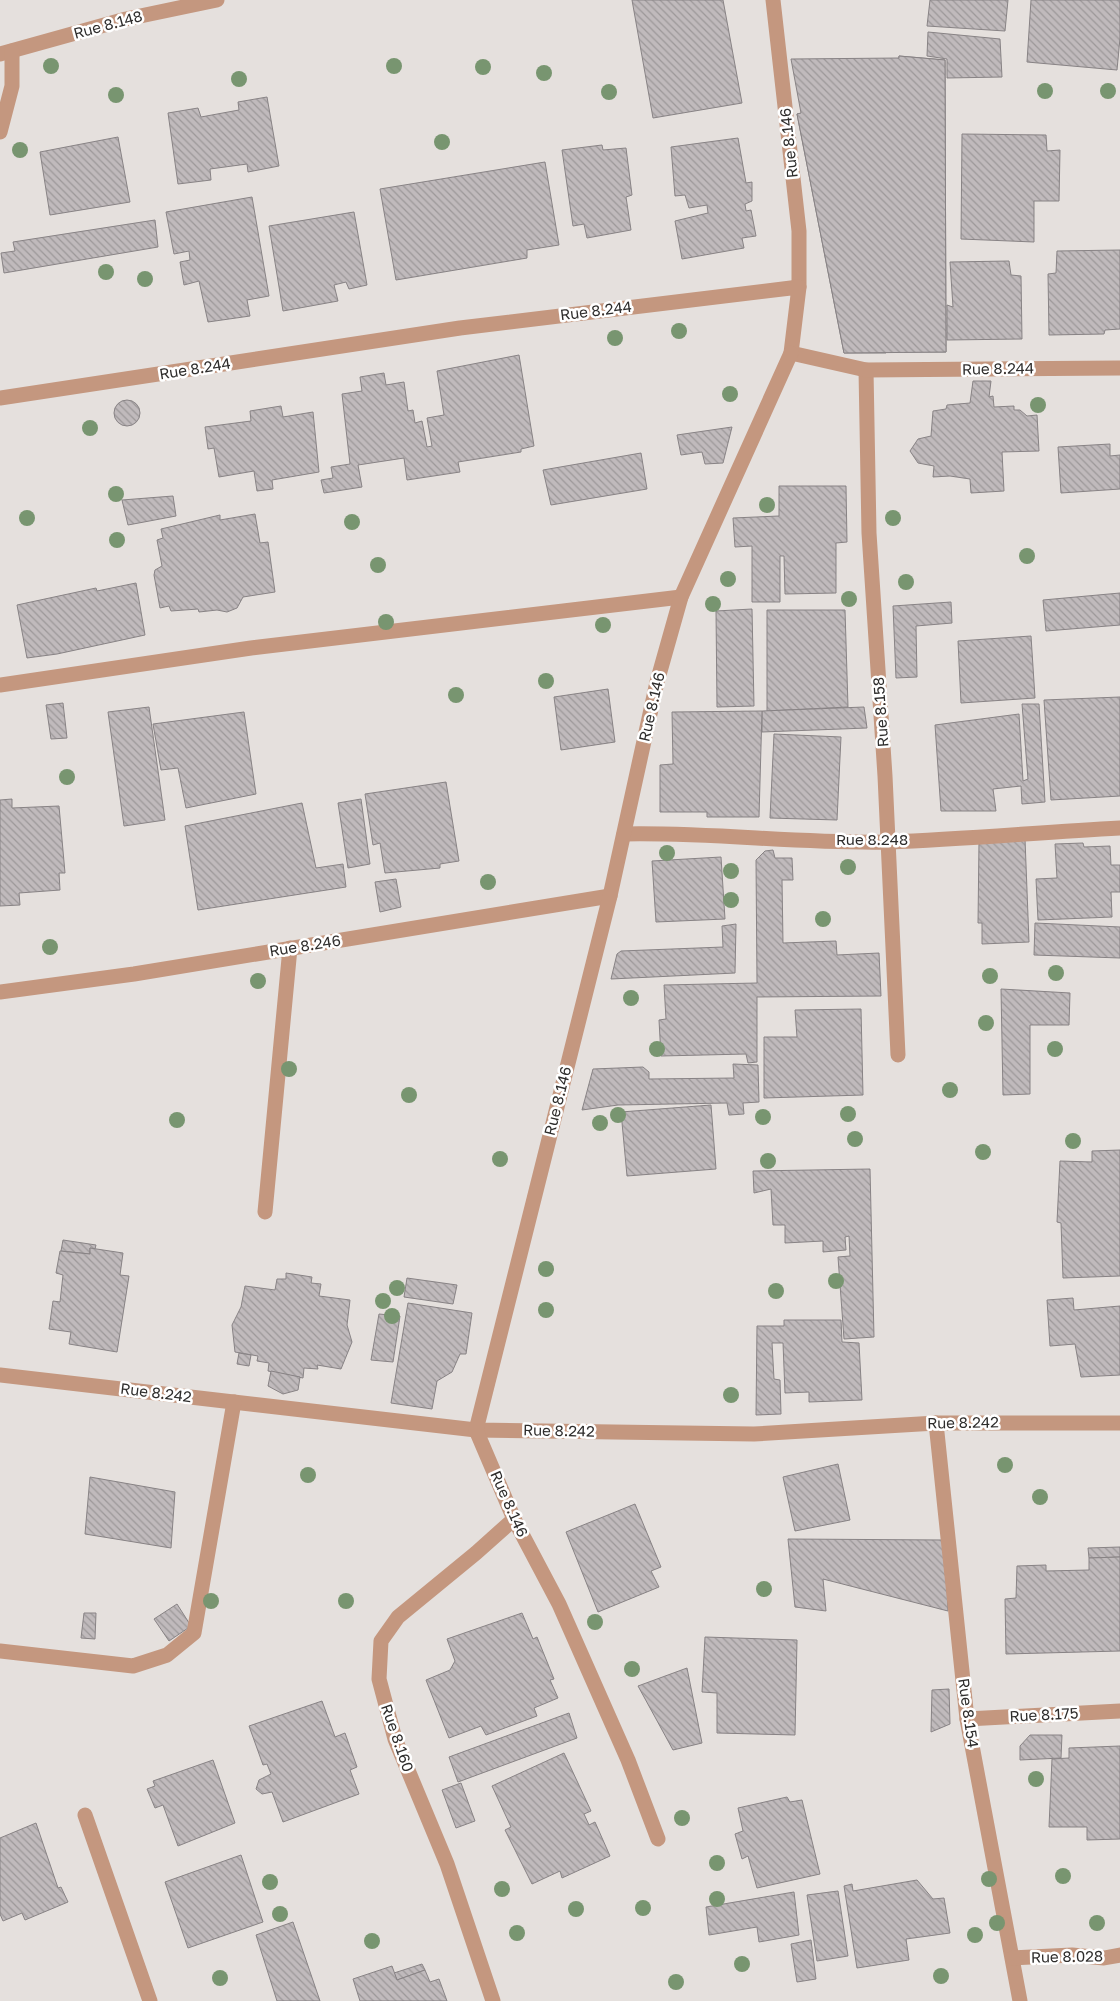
<svg xmlns="http://www.w3.org/2000/svg" width="1120" height="2001" font-family="'Golos Text',sans-serif">
	<style>
		.building { fill: url(#building-back-hatch); stroke: #888385; fill-rule: evenodd }
		.lines { fill: none; stroke-linecap: round; stroke-linejoin: round }
		.lane { stroke: #c4977f; stroke-width: 15 }
		.street { stroke: #c4977f; stroke-width: 15 }
		.tree { fill: #789570 }
		.labels { text-anchor: middle; stroke-width: 5; stroke-linejoin: round; paint-order: stroke }
		.street-label { font-size: 15px; fill: #2e2d2c; stroke: #fff }
	</style>
	<defs>
		<pattern id="building-back-hatch" width="6" height="6" patternUnits="userSpaceOnUse" patternTransform="scale(1.25)"><rect width="6" height="6" fill="#c0babc"/><path d="M-1 5l2 2M0 0l6 6M5-1l2 2" fill="none" stroke="#9c9899"/></pattern>
	</defs>
	<rect width="100%" height="100%" fill="#e5e0dd"/>
	<g class="building">
		<path d="M632,0h91l19,103 -89,15z"/>
		<path d="M930,0h78l-3,31 -78,-5z"/>
		<path d="M1031,0h89v38l-3,32 -90,-8z"/>
		<path d="M928,32l72,7 2,38 -55,1v-19l-20,-3z"/>
		<path d="M899,56l46,4 1,292h-42l-3,-56 -24,1 9,56h-42l-47,-239 50,-8 5,38h46zM904,197l-3,54 -21,-1 -8,-50z"/>
		<path d="M899,56l46,4 1,292 -102,1 -47,-239 4,-1 -10,-54 108,-1z"/>
		<path d="M267,97l12,69 -31,6 -1,-8 -37,5 1,11 -33,4 -10,-71 30,-5 3,9 38,-7 -1,-8z"/>
		<path d="M962,134l84,1 1,16 13,-1 -1,51h-25v41l-73,-3z"/>
		<path d="M118,137l12,65 -80,13 -10,-63z"/>
		<path d="M738,138l8,45 6,-1v19l-7,3 1,7 5,-1 5,26 -14,2 2,10 -62,11 -7,-38 33,-8 -1,-8 -18,3 -4,-13 -10,1 -4,-49z"/>
		<path d="M602,145l1,5 23,-2 6,47 -6,2 5,33 -44,8 -3,-14 -11,2 -11,-76z"/>
		<path d="M545,162l14,83 -32,5v8l-131,22 -16,-91z"/>
		<path d="M252,197l17,99 -22,4 3,16 -42,6 -9,-41 -15,4 -4,-23 10,-2 -1,-9 -15,3 -8,-42z"/>
		<path d="M354,212l13,73 -18,4 -3,-7 -12,3 4,16 -55,10 -14,-85z"/>
		<path d="M155,220l3,27 -154,26 -3,-20 14,-2 -2,-9z"/>
		<path d="M1120,250v79l-15,1 -1,4 -55,1 -1,-61 8,-1 1,-22z"/>
		<path d="M1009,261l2,14 10,1 1,63 -75,1v-35l6,2 -3,-45z"/>
		<path d="M519,355l15,91 -13,3v3l-63,10 2,10 -53,8 -3,-22 -46,7 4,22 -38,6 -3,-13 12,-2 -2,-11 19,-3 -8,-70 20,-3 -2,-14 24,-4 2,12 18,-3 4,29 5,-1 2,13 7,-2 5,26 5,-1 -5,-28 17,-3 -7,-44z"/>
		<path d="M973,381h18l-2,16 4,-1 1,11 20,-1v4h6l7,6 10,-1 2,36 -37,1 2,39 -33,2 -1,-14 -20,-3 -17,1 1,-11 -16,-3 -8,-12 8,-12 13,-3 2,-25 13,-2 1,-4 23,-2z"/>
		<circle cx="127" cy="413" r="13"/>
		<path d="M281,406l2,11 30,-5 6,60 -47,8 1,9 -16,2 -3,-20 -35,6 -5,-29 -6,1 -3,-22 46,-6 -1,-10z"/>
		<path d="M732,427l-9,36 -18,1 -3,-12 -21,3 -4,-20z"/>
		<path d="M1110,444v12l10,-1v34l-59,4 -3,-46z"/>
		<path d="M641,453l6,36 -96,16 -8,-35z"/>
		<path d="M779,486h67l1,56 -11,1v50l-51,1 -1,-38h-4v46h-28v-56l-17,1 -2,-29 46,-2z"/>
		<path d="M173,496l3,20 -48,9 -6,-25z"/>
		<path d="M255,514l5,29 8,-1 7,50 -32,5 -6,11 -10,4 -10,-2 -18,2 -1,-3 -27,2 -2,-5 -9,2 -6,-33 1,-5 7,-4 -5,-26 6,-2 -2,-9 59,-14v5z"/>
		<path d="M136,583l9,52 -88,19 -30,4 -10,-53 79,-17 1,3z"/>
		<path d="M1120,593v32l-74,6 -3,-31z"/>
		<path d="M951,602l1,21 -36,3 1,51 -21,1 -3,-72z"/>
		<path d="M752,609l2,97 -37,1 -1,-96z"/>
		<path d="M767,610h78l3,97 -81,4z"/>
		<path d="M1031,636l4,62 -74,5 -3,-62z"/>
		<path d="M608,689l7,53 -54,8 -7,-53z"/>
		<path d="M1120,697v99l-69,4 -7,-100z"/>
		<path d="M63,703l4,35 -16,1 -5,-34z"/>
		<path d="M1022,704h17l6,98 -23,2 -1,-18 -28,3 3,22h-55l-6,-86 84,-11 4,67 5,-2z"/>
		<path d="M149,707l16,113 -41,6 -16,-114z"/>
		<path d="M864,707l3,21 -105,4v-21z"/>
		<path d="M762,711l-3,106h-52v-5h-47v-47l13,-1 -1,-52z"/>
		<path d="M244,712l12,82 -70,14 -8,-40 -17,2 -8,-46z"/>
		<path d="M774,734l67,3 -4,83 -67,-2z"/>
		<path d="M446,782l13,79 -19,3v4l-55,5 -5,-30 -7,2 -8,-51z"/>
		<path d="M12,799v9l47,-2 6,67h-6l1,17 -41,3 1,12 -20,1v-106z"/>
		<path d="M361,799l9,65 -22,4 -10,-65z"/>
		<path d="M302,803l14,65 27,-4 3,23 -148,23 -13,-84z"/>
		<path d="M1025,839l4,103 -47,2v-21h-4l1,-81z"/>
		<path d="M1083,843l1,4 26,-1 1,19h9v27h-9l1,25 -74,3 -2,-41 21,-1 -2,-34z"/>
		<path d="M773,850l2,8h17l1,22h-11l1,63 53,-2 1,14 42,-2 2,43 -124,1v65l-9,1 -2,-9 -85,2 -2,-36 7,-1 -2,-34 93,-2 -1,-123 9,-9z"/>
		<path d="M721,857l4,62 -69,3 -4,-61z"/>
		<path d="M396,879l5,28 -21,5 -5,-30z"/>
		<path d="M1035,923l85,4v31l-86,-3z"/>
		<path d="M736,924l-1,49 -124,6 6,-25 4,-3 102,-4 -1,-21z"/>
		<path d="M1001,989l69,4 -1,32h-39v69l-27,1z"/>
		<path d="M861,1009l2,86 -99,3v-61h33l-2,-27z"/>
		<path d="M733,1064l25,1 1,37 -16,1 1,11 -15,1 -2,-12 -109,2 -36,5 11,-41 50,-2 6,5v7l85,-1z"/>
		<path d="M711,1105l5,64 -89,7 -6,-64z"/>
		<path d="M1120,1150v126l-57,2 -2,-55 -4,-1 3,-61 32,1v-11z"/>
		<path d="M870,1169l4,168 -30,2 -6,-82 12,-1 -1,-20 -4,1 1,13 -23,2v-11l-38,2v-18h-12l-2,-36 -17,4 -1,-22z"/>
		<path d="M63,1240l33,5 -1,4 -5,-1v6l-29,-3z"/>
		<path d="M90,1248l33,5 -3,22 9,1 -12,76 -48,-8 2,-12 -22,-3 4,-28 7,1 3,-27 -7,-2 4,-22 30,3z"/>
		<path d="M286,1273l26,4 -1,6 10,1 -2,12 31,4 -3,25 5,17 -11,27 -24,-4 1,4 -14,-1 -1,10 -35,-7 1,-8 -12,-2 1,-5 -23,-4 -3,-27 9,-18 4,-21 30,4 2,-11h9z"/>
		<path d="M407,1278l50,7 -4,19 -49,-7z"/>
		<path d="M1073,1298l1,12 46,-4v69l-39,2 -6,-33 -25,2 -3,-46z"/>
		<path d="M408,1303l64,10 -6,41h-6l-8,18 -15,9 -5,28 -41,-6z"/>
		<path d="M379,1314l21,2 -7,46 -22,-2z"/>
		<path d="M784,1320h57l1,22 17,1 3,57 -53,2v-10l-24,1 -2,-50h-11l2,36 6,1 1,34 -25,1 1,-89h27z"/>
		<path d="M239,1353l12,2 -2,11 -12,-2z"/>
		<path d="M271,1371l29,6 -2,13 -15,4 -15,-8z"/>
		<path d="M838,1464l12,56 -55,11 -12,-54z"/>
		<path d="M90,1477l85,15 -4,56 -86,-14z"/>
		<path d="M635,1504l26,63 -10,4 8,16 -61,25 -32,-80z"/>
		<path d="M788,1539l157,1 3,71 -125,-32 3,32 -31,-4z"/>
		<path d="M1120,1547v10l-31,1 -1,-10z"/>
		<path d="M1120,1557v94l-114,3 -1,-55 11,-1 1,-32 29,-1v6l43,-1v-12z"/>
		<path d="M177,1604l14,22 -22,15 -15,-22z"/>
		<path d="M84,1613h12l-1,26 -14,-1z"/>
		<path d="M522,1613l11,26 4,-2 17,42 -4,1 8,18 -24,10 3,8 -51,19 -5,-9 -32,12 -23,-58 24,-10 5,-9 -8,-22z"/>
		<path d="M705,1637l92,3 -2,95 -78,-2v-40l-15,-1z"/>
		<path d="M687,1668l15,75 -29,7 -35,-64z"/>
		<path d="M949,1689l1,35 -19,8 1,-42z"/>
		<path d="M322,1701l13,36 10,-4 12,34 -7,3 9,24 -76,28 -11,-30 -10,2 -6,-5 3,-9 12,-6 -4,-10 -4,1 -14,-39z"/>
		<path d="M569,1713l8,25 -119,44 -9,-25z"/>
		<path d="M1030,1735h32l-1,23 -41,2v-14z"/>
		<path d="M1120,1746v93l-33,1v-13h-38l3,-68 17,-1v-10z"/>
		<path d="M564,1753l27,58 -7,3 5,11 6,-3 15,34 -48,22 -2,-7 -28,13 -27,-54 6,-3 -19,-41z"/>
		<path d="M213,1760l22,63 -57,23 -15,-41 -8,3 -8,-19 8,-3 -2,-5z"/>
		<path d="M461,1783l14,38 -19,7 -14,-38z"/>
		<path d="M787,1797l3,5 12,-2 18,74 -63,14 -9,-32 -6,3 -7,-25 8,-3 -5,-23z"/>
		<path d="M36,1823l22,65 3,-1 7,15 -43,18 -3,-7 -19,8 -3,-7v-76z"/>
		<path d="M241,1855l22,67 -75,26 -23,-66z"/>
		<path d="M917,1880l16,19 11,-1 6,35 -44,6 3,21 -52,8 -13,-82 8,-2 1,7z"/>
		<path d="M838,1891l10,65 -31,5 -10,-66z"/>
		<path d="M794,1892l5,43 -40,7 -2,-15 -48,8 -3,-28z"/>
		<path d="M293,1922l27,79h-43l-21,-66z"/>
		<path d="M811,1940l5,39 -19,3 -6,-38z"/>
		<path d="M422,1964l3,6 -28,10 -3,-7z"/>
		<path d="M392,1966l5,14 28,-10 5,12 9,-3 8,22h-87l-7,-22z"/>
	</g>
	<g class="lines">
		<path class="lane" d="M265,1212l25,-264"/>
		<g class="street">
			<path d="M773,0l26,231v56"/>
			<path d="M0,54l126,-35 91,-19"/>
			<path d="M0,132l12,-46v-35"/>
			<path d="M866,370l3,163 16,243 13,279"/>
			<path d="M0,398l460,-70 339,-41 -8,66 75,17 254,-2"/>
			<path d="M0,685l251,-37 430,-51"/>
			<path d="M624,834c88,-2 177,10 265,8 77,-3 154,-10 231,-14"/>
			<path d="M0,992l134,-18 476,-78"/>
			<path d="M0,1375l476,55 278,4 182,-11h184"/>
			<path d="M936,1423l31,296 53,282"/>
			<path d="M0,1651l133,15 34,-11 27,-22 40,-231"/>
			<path d="M967,1719l153,-8"/>
			<path d="M85,1815l65,186"/>
			<path d="M658,1839l-30,-79 -69,-156 -45,-85 -38,-89 134,-534 47,-214 24,-85 110,-244"/>
			<path d="M1013,1958l59,-3 32,3 16,-3"/>
			<path d="M493,2001l-46,-137 -52,-125 -16,-60 2,-38 17,-24 78,-64 38,-34"/>
		</g>
	</g>
	<g class="tree">
		<circle cx="51" cy="66" r="8"/>
		<circle cx="394" cy="66" r="8"/>
		<circle cx="483" cy="67" r="8"/>
		<circle cx="544" cy="73" r="8"/>
		<circle cx="239" cy="79" r="8"/>
		<circle cx="1045" cy="91" r="8"/>
		<circle cx="1108" cy="91" r="8"/>
		<circle cx="609" cy="92" r="8"/>
		<circle cx="116" cy="95" r="8"/>
		<circle cx="442" cy="142" r="8"/>
		<circle cx="20" cy="150" r="8"/>
		<circle cx="106" cy="272" r="8"/>
		<circle cx="145" cy="279" r="8"/>
		<circle cx="679" cy="331" r="8"/>
		<circle cx="615" cy="338" r="8"/>
		<circle cx="730" cy="394" r="8"/>
		<circle cx="1038" cy="405" r="8"/>
		<circle cx="90" cy="428" r="8"/>
		<circle cx="116" cy="494" r="8"/>
		<circle cx="767" cy="505" r="8"/>
		<circle cx="27" cy="518" r="8"/>
		<circle cx="893" cy="518" r="8"/>
		<circle cx="352" cy="522" r="8"/>
		<circle cx="117" cy="540" r="8"/>
		<circle cx="1027" cy="556" r="8"/>
		<circle cx="378" cy="565" r="8"/>
		<circle cx="728" cy="579" r="8"/>
		<circle cx="906" cy="582" r="8"/>
		<circle cx="849" cy="599" r="8"/>
		<circle cx="713" cy="604" r="8"/>
		<circle cx="386" cy="622" r="8"/>
		<circle cx="603" cy="625" r="8"/>
		<circle cx="546" cy="681" r="8"/>
		<circle cx="456" cy="695" r="8"/>
		<circle cx="67" cy="777" r="8"/>
		<circle cx="667" cy="853" r="8"/>
		<circle cx="848" cy="867" r="8"/>
		<circle cx="731" cy="871" r="8"/>
		<circle cx="488" cy="882" r="8"/>
		<circle cx="731" cy="900" r="8"/>
		<circle cx="823" cy="919" r="8"/>
		<circle cx="50" cy="947" r="8"/>
		<circle cx="1056" cy="973" r="8"/>
		<circle cx="990" cy="976" r="8"/>
		<circle cx="258" cy="981" r="8"/>
		<circle cx="631" cy="998" r="8"/>
		<circle cx="986" cy="1023" r="8"/>
		<circle cx="657" cy="1049" r="8"/>
		<circle cx="1055" cy="1049" r="8"/>
		<circle cx="289" cy="1069" r="8"/>
		<circle cx="950" cy="1090" r="8"/>
		<circle cx="409" cy="1095" r="8"/>
		<circle cx="848" cy="1114" r="8"/>
		<circle cx="618" cy="1115" r="8"/>
		<circle cx="763" cy="1117" r="8"/>
		<circle cx="177" cy="1120" r="8"/>
		<circle cx="600" cy="1123" r="8"/>
		<circle cx="855" cy="1139" r="8"/>
		<circle cx="1073" cy="1141" r="8"/>
		<circle cx="983" cy="1152" r="8"/>
		<circle cx="500" cy="1159" r="8"/>
		<circle cx="768" cy="1161" r="8"/>
		<circle cx="546" cy="1269" r="8"/>
		<circle cx="836" cy="1281" r="8"/>
		<circle cx="397" cy="1288" r="8"/>
		<circle cx="776" cy="1291" r="8"/>
		<circle cx="383" cy="1301" r="8"/>
		<circle cx="546" cy="1310" r="8"/>
		<circle cx="392" cy="1316" r="8"/>
		<circle cx="731" cy="1395" r="8"/>
		<circle cx="1005" cy="1465" r="8"/>
		<circle cx="308" cy="1475" r="8"/>
		<circle cx="1040" cy="1497" r="8"/>
		<circle cx="764" cy="1589" r="8"/>
		<circle cx="211" cy="1601" r="8"/>
		<circle cx="346" cy="1601" r="8"/>
		<circle cx="595" cy="1622" r="8"/>
		<circle cx="632" cy="1669" r="8"/>
		<circle cx="1036" cy="1779" r="8"/>
		<circle cx="682" cy="1818" r="8"/>
		<circle cx="717" cy="1863" r="8"/>
		<circle cx="1063" cy="1876" r="8"/>
		<circle cx="989" cy="1879" r="8"/>
		<circle cx="270" cy="1882" r="8"/>
		<circle cx="502" cy="1889" r="8"/>
		<circle cx="717" cy="1899" r="8"/>
		<circle cx="643" cy="1908" r="8"/>
		<circle cx="576" cy="1909" r="8"/>
		<circle cx="280" cy="1914" r="8"/>
		<circle cx="997" cy="1923" r="8"/>
		<circle cx="1097" cy="1923" r="8"/>
		<circle cx="517" cy="1933" r="8"/>
		<circle cx="975" cy="1935" r="8"/>
		<circle cx="372" cy="1941" r="8"/>
		<circle cx="742" cy="1964" r="8"/>
		<circle cx="941" cy="1976" r="8"/>
		<circle cx="220" cy="1978" r="8"/>
		<circle cx="676" cy="1982" r="8"/>
	</g>
	<g class="labels">
		<g class="street-label">
			<text transform="translate(108 25) rotate(-15)" y="5">Rue 8.148</text>
			<text transform="translate(789 143) rotate(-96)" y="5">Rue 8.146</text>
			<text transform="translate(596 311) rotate(-7)" y="5">Rue 8.244</text>
			<text transform="translate(195 369) rotate(-9)" y="5">Rue 8.244</text>
			<text transform="translate(998 369) rotate(-1)" y="5">Rue 8.244</text>
			<text transform="translate(652 707) rotate(-77)" y="5">Rue 8.146</text>
			<text transform="translate(881 712) rotate(-94)" y="5">Rue 8.158</text>
			<text x="872" y="845">Rue 8.248</text>
			<text transform="translate(305 946) rotate(-9)" y="5">Rue 8.246</text>
			<text transform="translate(558 1101) rotate(-76)" y="5">Rue 8.146</text>
			<text transform="translate(156 1393) rotate(7)" y="5">Rue 8.242</text>
			<text transform="translate(963 1423) rotate(-1)" y="5">Rue 8.242</text>
			<text transform="translate(559 1431) rotate(1)" y="5">Rue 8.242</text>
			<text transform="translate(509 1504) rotate(66)" y="5">Rue 8.146</text>
			<text transform="translate(968 1713) rotate(82)" y="5">Rue 8.154</text>
			<text transform="translate(1044 1715) rotate(-3)" y="5">Rue 8.175</text>
			<text transform="translate(397 1738) rotate(71)" y="5">Rue 8.160</text>
			<text transform="translate(1067 1957) rotate(-1)" y="5">Rue 8.028</text>
		</g>
	</g>
</svg>
